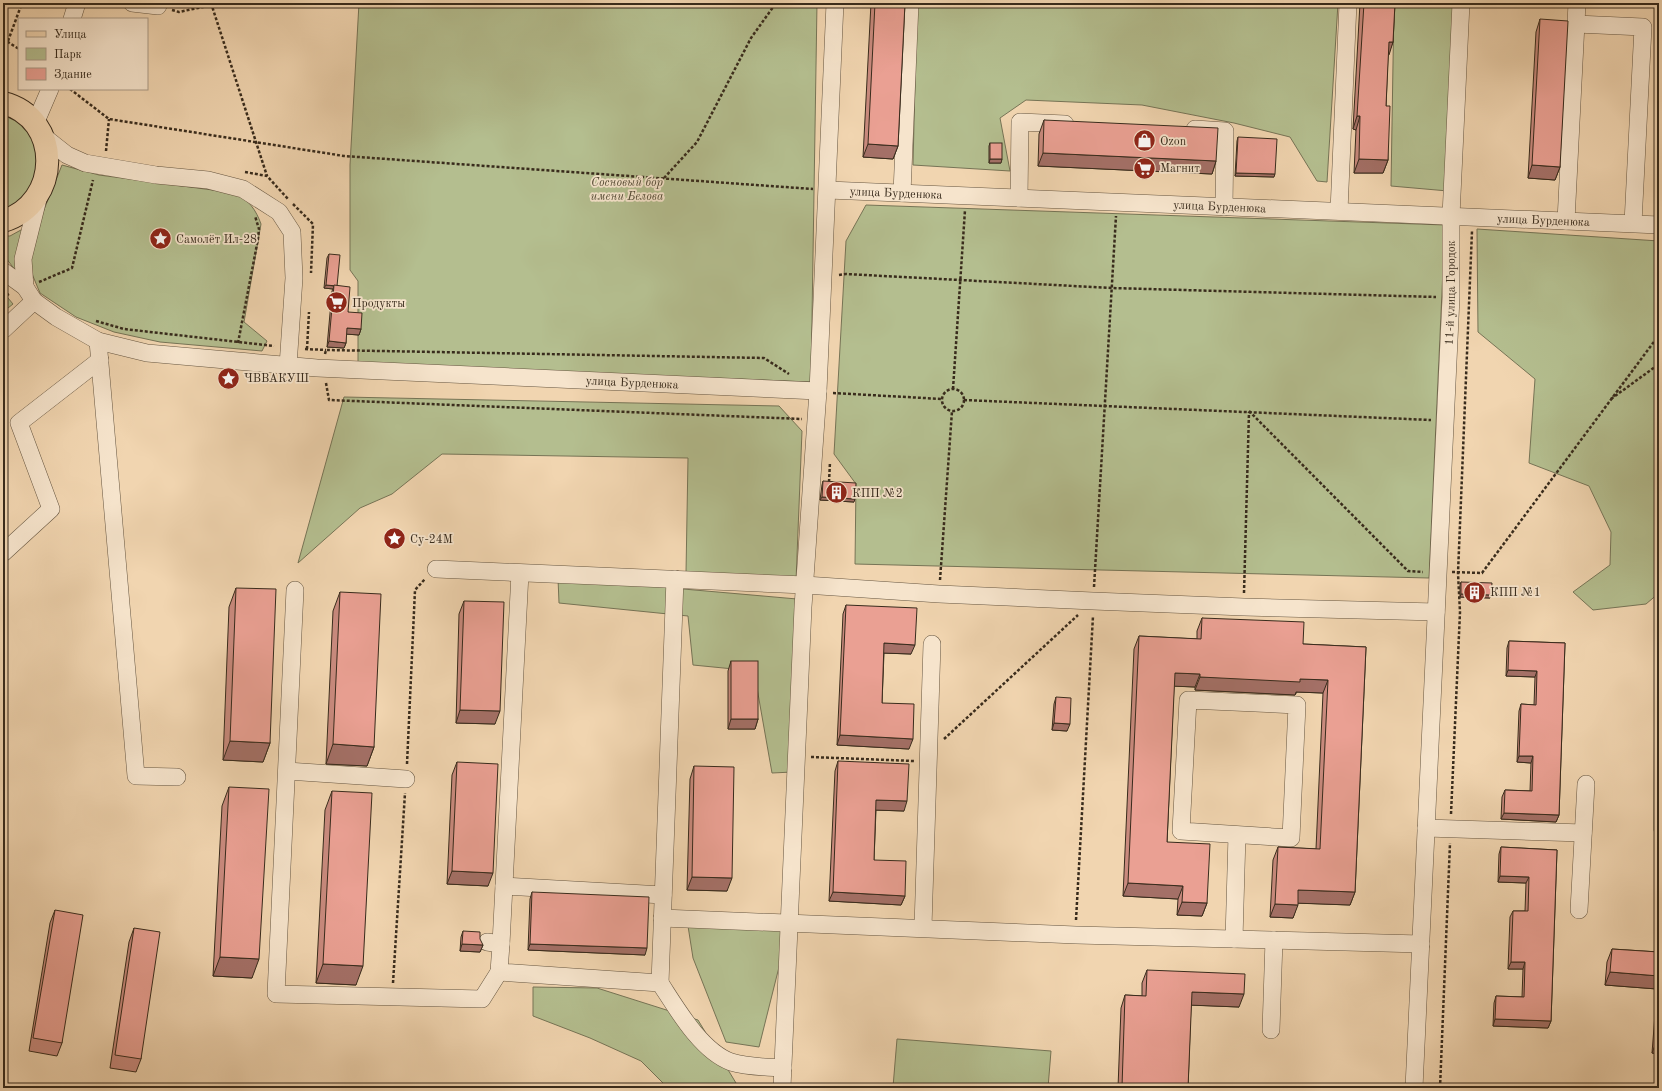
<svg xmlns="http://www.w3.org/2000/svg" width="1662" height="1091" font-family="'Old Standard TT',serif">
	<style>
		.green { fill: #b4be8f; stroke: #767456 }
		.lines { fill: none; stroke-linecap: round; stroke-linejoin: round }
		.minor-casing { stroke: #665641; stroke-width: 18 }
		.major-casing { stroke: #382b1c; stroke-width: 24 }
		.path { stroke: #382b1c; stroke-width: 2.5; stroke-dasharray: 3 2; stroke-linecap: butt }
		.minor { stroke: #f6e4cc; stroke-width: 17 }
		.major { stroke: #f1d5b0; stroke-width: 22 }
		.wall { fill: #c98a7e; stroke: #382b1c }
		.shaded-wall { fill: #a47067; stroke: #382b1c }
		.building { fill: #eaa093; stroke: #382b1c }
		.labels { text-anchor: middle; stroke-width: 3.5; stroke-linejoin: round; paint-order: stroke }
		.poi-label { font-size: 12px; fill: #382b1c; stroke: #f6e4cc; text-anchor: start }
		.park-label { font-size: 12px; font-style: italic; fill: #514833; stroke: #f6e4cc }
		.street-label { font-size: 12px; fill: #382b1c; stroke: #f6e4cc }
	</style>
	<rect width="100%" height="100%" fill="#f1d5b0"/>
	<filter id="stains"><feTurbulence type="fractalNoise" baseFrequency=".005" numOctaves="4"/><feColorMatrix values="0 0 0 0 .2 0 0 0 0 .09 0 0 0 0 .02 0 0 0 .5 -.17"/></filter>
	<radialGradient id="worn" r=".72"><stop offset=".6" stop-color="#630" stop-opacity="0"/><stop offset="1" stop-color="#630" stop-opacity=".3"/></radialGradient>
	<g class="green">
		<path d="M359,3h458l-6,379 -453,-18v-83l-8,-11v-105z"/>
		<path d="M917,3h421l-11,179 -10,-1 -27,-44 -56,-14 -92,-18 -116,-5 -26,18 10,53 -97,-6z"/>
		<path d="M1394,3h60l-6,188 -57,-5z"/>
		<path d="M3,112c12,6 20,13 28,24 13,18 5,52 -12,65 -4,4 -11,6 -16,9z"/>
		<path d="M62,165l37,10 136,18c14,7 21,17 26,31l-17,98 23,19 -5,10 -102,-9 -46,-10 -38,-15 -36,-24 -10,-24 3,-32z"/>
		<path d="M866,205l579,20 -16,353 -574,-14 1,-80 -22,-30 12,-213z"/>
		<path d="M30,225l-12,49 -15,-20v-18h7z"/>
		<path d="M1477,229l182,12v352l-13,11 -53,6 -20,-18 37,-27 1,-33 -22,-46 -60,-23 6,-84 -57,-47z"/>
		<path d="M3,292l10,12 -10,8z"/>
		<path d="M344,397l435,9 23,25 -6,150 -110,-8 2,-115 -246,-4 -50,40 -32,14 -62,55z"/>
		<path d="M558,578l239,21 -4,173 -21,1 -18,-102 -61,-6 -5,-49 -129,-13z"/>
		<path d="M1659,619v228l-5,-17 1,-192z"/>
		<path d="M688,926l100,5 -29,116 -33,-5 -33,-84z"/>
		<path d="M533,987l64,1 101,32 41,68h-71l-27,-27 -51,-23 -57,-22z"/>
		<path d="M897,1039l154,12 -3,37 -155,-1z"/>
	</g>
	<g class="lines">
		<defs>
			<g id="minor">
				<path d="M132,3l26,3v-3"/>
				<path d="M72,19l5,-16"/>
				<path d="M1576,24l67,3 -10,196"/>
				<path d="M35,124l15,-35"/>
				<path d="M1195,129l30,2 -1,76"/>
				<path d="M43,136l24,19 18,8 71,12 52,5 35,9 36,23 13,20 2,46 -6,88"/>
				<path id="s1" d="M828,190l831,35"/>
				<path d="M902,193l8,-190"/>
				<path d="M1019,198l1,-76 45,2"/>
				<path d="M1339,211l9,-208"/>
				<path d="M1566,221l11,-218"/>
				<path id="s2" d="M3,271l22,16 9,14 22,16 42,24 49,12 170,15 501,23 17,-388"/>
				<path d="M25,287l-2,-28 16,-64"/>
				<path d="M3,330l31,-29"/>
				<path d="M98,341l38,435 41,1"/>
				<path d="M3,553l48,-44 -32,-86 81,-63"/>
				<path d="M436,569l369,16 134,9 154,7 151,6 192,5"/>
				<path d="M295,590l-19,404 206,5 17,-27"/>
				<path d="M1188,700l109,5 -6,133 -110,-7z"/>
				<path d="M287,771l119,8"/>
				<path d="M1426,828l157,5"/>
				<path d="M504,886l159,9"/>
				<path d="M1579,910l7,-126"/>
				<path d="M662,918l414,17 345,9"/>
				<path d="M923,927l9,-283"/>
				<path d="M1234,939l3,-104"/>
				<path d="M487,942l14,2 -2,28 161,11c17,26 41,68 71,79 17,5 35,5 52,6"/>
				<path d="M501,944l19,-371"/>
				<path d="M660,983l15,-404"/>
				<path d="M1271,1030l3,-90"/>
				<path d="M782,1088l21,-481 15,-216"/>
				<path id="s3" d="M1414,1088l37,-791v-81l10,-213"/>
			</g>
			<path id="major" d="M3,103c60,15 58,101 0,118"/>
		</defs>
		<use href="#minor" class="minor-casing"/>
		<use href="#major" class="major-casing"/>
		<g class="path">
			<path d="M211,3l56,173"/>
			<path d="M172,10l7,2 33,-7"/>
			<path d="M3,39l16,10"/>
			<path d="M8,41l14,-38"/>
			<path d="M70,89l39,30 235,37 469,33"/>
			<path d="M106,151l3,-32"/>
			<path d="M245,172l22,4 21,23"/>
			<path d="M664,178l33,-36 54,-104 25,-35"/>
			<path d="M293,204l20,20 -2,49"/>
			<path d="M839,275l7,-1 266,14 324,9"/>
			<path d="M39,282l33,-14 21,-88"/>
			<path d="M3,297l6,-3"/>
			<path d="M96,321l28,8 150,17"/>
			<path d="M238,343l20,-104 1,-10 -4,-13"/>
			<path d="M305,349l21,1"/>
			<path d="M307,349l2,-37"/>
			<path d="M325,354l1,-4 438,8 25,16"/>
			<path d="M326,383l3,17 473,19"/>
			<path d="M953,389l12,-179"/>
			<circle cx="953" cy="400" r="11"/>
			<path d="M833,393l109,6"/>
			<path d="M1611,399l48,-35"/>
			<path d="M964,400l467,20"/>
			<path d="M1249,411l159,160 15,1"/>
			<path d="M829,482l1,-20"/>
			<path d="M1452,572l30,1 177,-238"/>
			<path d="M940,580l12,-169"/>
			<path d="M1094,587l22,-371"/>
			<path d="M1244,593l5,-181"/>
			<path d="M944,739l134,-124"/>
			<path d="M811,757l103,4"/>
			<path d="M407,764l8,-174 10,-11"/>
			<path d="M1451,814l9,-202 -2,-39 14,-342"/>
			<path d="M1076,920l17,-304"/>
			<path d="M393,983l12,-190"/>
			<path d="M1440,1088l10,-245"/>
		</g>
		<use href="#minor" class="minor"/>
		<use href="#major" class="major"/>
	</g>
	<g class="wall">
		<path d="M871,3h34l-7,143 -5,13 -30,-2z"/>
		<path d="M1360,3h35l-2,39 -5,13 -2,51 2,54 -5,13h-29l2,-43 -3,-1z"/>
		<path d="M1540,19l20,148 -5,13 -27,-2 8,-146z"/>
		<path d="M1659,97v88h-4z"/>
		<path d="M1044,120l172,41 -4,13 -174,-8 1,-32z"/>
		<path d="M1238,137l36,40 -39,-1 2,-35z"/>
		<path d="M990,143l11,20h-12v-17z"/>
		<path d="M329,254l8,32 11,26 13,17 -2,6 -13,-1v9l-2,5 -17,-1 5,-56 1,-2 -9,-1 3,-30z"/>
		<path d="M823,481l31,21 -34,-2 2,-15z"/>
		<path d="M1461,582l30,13 -1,3 -30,-1v-12z"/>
		<path d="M236,588l34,155 -7,19 -40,-2 6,-153z"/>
		<path d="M340,592l34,155 -7,19 -41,-2 7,-153z"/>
		<path d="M464,601l31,123 -39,-1 3,-109z"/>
		<path d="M846,605l65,49 -27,-1 -2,50 27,46 -72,-4 6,-131z"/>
		<path d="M1202,618l101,26 63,3 -11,245 -5,13 -52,-2 -5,15 -23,-1 3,-57 5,-13 38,2 7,-156 -26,-1 -2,3 -100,-5v-3l-21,-1 -7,156 40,61 -5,13 -25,-1 1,-16 -55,-3 11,-247 5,-13 58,3v-8z"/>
		<path d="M1509,641l56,2 -6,172 -3,7 -55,-3 1,-22 3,-7 25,1 1,-28 -14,-1 2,-51 2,-7 13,1 1,-28 -29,-1 1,-28z"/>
		<path d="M731,661l27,58 -3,10h-27v-58z"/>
		<path d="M1056,697l11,34 -15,-1 2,-26z"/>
		<path d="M838,761l66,50 -28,-1 -2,50 31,36 -4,9 -72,-4 6,-130z"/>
		<path d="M457,762l31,124 -41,-2 5,-109z"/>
		<path d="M694,766l33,125 -40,-1 3,-111z"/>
		<path d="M229,787l23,191 -39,-2 9,-170z"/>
		<path d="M332,791l24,194 -40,-2 9,-173z"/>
		<path d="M1501,847l56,3 -6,171 -3,7 -55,-2 1,-23 2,-7 26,1 1,-28h-15l2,-52 3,-6h12l1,-28 -28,-1 1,-28z"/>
		<path d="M532,892l113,63 -117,-5 2,-51z"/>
		<path d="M55,910l7,133 -5,13 -28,-5 21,-128z"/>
		<path d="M134,928l7,131 -5,13 -26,-4 19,-126z"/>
		<path d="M463,931l20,14 -3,7 -20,-1 1,-14z"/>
		<path d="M1659,940v114l-7,-1 5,-64 -52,-4 2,-23 5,-13 46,3z"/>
		<path d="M1147,970l92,37 -48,-2 -3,83h-70l3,-80 4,-13 17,1v-13z"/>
	</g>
	<g class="shaded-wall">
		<path d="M1389,42h4l-4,13h-5z"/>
		<path d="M1357,116h3l-4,14 -3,-1z"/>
		<path d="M868,144l30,2 -5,13 -30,-2z"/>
		<path d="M1043,153l173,8 -4,13 -174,-8z"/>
		<path d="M990,159h12l-1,4h-12z"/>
		<path d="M1359,159l29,1 -5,13h-29z"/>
		<path d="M1532,165l28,2 -5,13 -27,-2z"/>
		<path d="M1236,173l39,1 -1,3 -39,-1z"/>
		<path d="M1659,174v11h-4z"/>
		<path d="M326,285l8,1 -1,3 -9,-1z"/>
		<path d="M347,328l14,1 -2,6 -14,-1z"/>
		<path d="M329,341l17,2 -2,5 -17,-1z"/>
		<path d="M822,497l33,2 -1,3 -34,-2z"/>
		<path d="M1461,594l30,1 -1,3 -30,-1z"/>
		<path d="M884,643l31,2 -4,9 -30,-1z"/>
		<path d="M1508,670l29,1 -2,6 -29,-1z"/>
		<path d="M1175,673l25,1 -5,13 -25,-1z"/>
		<path d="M1200,677l100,2 28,1 -5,13 -27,-1 -1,3 -100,-5z"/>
		<path d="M460,710l40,1 -5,13 -39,-1z"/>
		<path d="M731,719h27l-3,10h-27z"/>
		<path d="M1054,723l16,1 -3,7 -15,-1z"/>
		<path d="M840,735l73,4 -4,10 -72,-4z"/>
		<path d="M230,741l40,2 -7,19 -40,-2z"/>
		<path d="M333,744l41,3 -7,19 -41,-2z"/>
		<path d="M1519,756h14l-2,7 -14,-1z"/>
		<path d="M876,800l31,1 -3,10 -31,-1z"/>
		<path d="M1504,813l55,2 -3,7 -55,-3z"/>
		<path d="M452,871l41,2 -5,13 -41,-2z"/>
		<path d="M1500,876l29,1 -3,6 -28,-1z"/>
		<path d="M692,877l40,1 -5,13 -40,-1z"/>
		<path d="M1128,883l55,3 -5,13 -55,-3z"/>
		<path d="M1298,890l57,2 -5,13 -57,-2z"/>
		<path d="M833,892l72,4 -4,9 -72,-4z"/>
		<path d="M1182,902l25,1 -5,13 -25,-1z"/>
		<path d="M1275,904l23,1 -5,13 -23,-1z"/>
		<path d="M462,944l21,1 -3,7 -20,-1z"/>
		<path d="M530,944l117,4 -2,7 -117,-5z"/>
		<path d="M220,957l39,2 -7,19 -39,-2z"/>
		<path d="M1511,962h14l-2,7h-15z"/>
		<path d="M323,964l40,2 -7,19 -40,-2z"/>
		<path d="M1610,972l49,4v6l-2,7 -52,-4z"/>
		<path d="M1192,992l52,2 -5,13 -52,-2z"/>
		<path d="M1495,1019l56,2 -3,7 -55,-2z"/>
		<path d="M1657,1040h2v14l-7,-1z"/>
		<path d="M1122,1087l31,1h-31z"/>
	</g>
	<g class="building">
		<path d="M875,3h30l-7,143 -30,-2z"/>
		<path d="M1364,3h31l-2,39h-4l-3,64h4l-2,54 -29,-1 1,-43h-3z"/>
		<path d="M1540,19l28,2 -8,146 -28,-2z"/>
		<path d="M1044,120l174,8 -2,33 -173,-8z"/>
		<path d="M1238,137l39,2 -2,35 -39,-1z"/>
		<rect x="990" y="143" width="12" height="16"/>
		<path d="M329,254l11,1 -3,31 -11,-1z"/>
		<path d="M334,285l16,2 -2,25 14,1 -1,16 -14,-1 -1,15 -17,-2z"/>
		<path d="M823,481l33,2 -1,16 -33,-2z"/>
		<path d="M1461,582l31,1 -1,12 -30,-1z"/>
		<path d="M236,588l40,1 -6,154 -40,-2z"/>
		<path d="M340,592l41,2 -7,153 -41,-3z"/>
		<path d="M464,601l40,1 -4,109 -40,-1z"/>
		<path d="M846,605l71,3 -2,37 -31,-2 -2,60 32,1 -1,35 -73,-4z"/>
		<path d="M1202,618l102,4 -1,22 63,3 -11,245 -57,-2v15l-23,-1 3,-57 42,2 8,-169 -28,-1v3l-100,-5v-3l-25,-1 -8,169 43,2 -3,59 -25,-1 1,-16 -55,-3 11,-247 62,3z"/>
		<path d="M1509,641l56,2 -6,172 -55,-2 1,-23 27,1 1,-35h-14l2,-52 15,1 1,-34 -29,-1z"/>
		<rect x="731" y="661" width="27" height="58"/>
		<path d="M1056,697l15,1 -1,26 -16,-1z"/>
		<path d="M838,761l71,3 -2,37 -31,-1 -2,60 32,1 -1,35 -72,-4z"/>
		<path d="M457,762l41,2 -5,109 -41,-2z"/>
		<path d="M694,766l40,1 -2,111 -40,-1z"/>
		<path d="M229,787l40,2 -10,170 -39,-2z"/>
		<path d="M332,791l40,2 -9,173 -40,-2z"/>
		<path d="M1501,847l56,3 -6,171 -56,-2 1,-23 28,1 1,-35h-14l2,-51h15l1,-34 -29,-1z"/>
		<path d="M532,892l117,5 -2,51 -117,-4z"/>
		<path d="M55,910l28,5 -21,128 -29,-5z"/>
		<path d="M134,928l26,4 -19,127 -26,-4z"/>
		<path d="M463,931l17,1v7l3,6 -21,-1z"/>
		<path d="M1612,949l47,3v24l-49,-4z"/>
		<path d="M1147,970l98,4 -1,20 -52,-2 -4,96h-35l-31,-1 3,-92 21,1z"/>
		<path d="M1659,1011v29h-2z"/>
	</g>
	<defs>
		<symbol id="shop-disc" viewBox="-11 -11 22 22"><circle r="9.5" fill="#8f2418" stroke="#f6e4cc"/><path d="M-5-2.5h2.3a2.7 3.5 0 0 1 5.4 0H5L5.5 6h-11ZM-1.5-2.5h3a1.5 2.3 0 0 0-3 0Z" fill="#fff"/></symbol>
		<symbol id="supermarket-disc" viewBox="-11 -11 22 22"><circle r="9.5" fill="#8f2418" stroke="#f6e4cc"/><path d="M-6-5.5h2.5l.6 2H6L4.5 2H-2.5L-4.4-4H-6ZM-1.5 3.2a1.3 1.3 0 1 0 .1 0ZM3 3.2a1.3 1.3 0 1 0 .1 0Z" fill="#fff"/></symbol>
		<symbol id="sight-disc" viewBox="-11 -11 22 22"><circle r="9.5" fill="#8f2418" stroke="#f6e4cc"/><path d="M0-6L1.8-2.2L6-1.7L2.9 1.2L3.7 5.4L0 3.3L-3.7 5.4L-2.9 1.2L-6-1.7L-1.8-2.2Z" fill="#fff"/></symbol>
		<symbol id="building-disc" viewBox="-11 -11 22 22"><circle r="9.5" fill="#8f2418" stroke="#f6e4cc"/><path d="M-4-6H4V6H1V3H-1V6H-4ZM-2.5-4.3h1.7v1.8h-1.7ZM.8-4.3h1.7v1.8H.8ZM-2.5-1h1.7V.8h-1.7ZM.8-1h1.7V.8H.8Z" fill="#fff"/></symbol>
	</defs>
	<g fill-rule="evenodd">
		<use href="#shop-disc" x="1132" y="128" width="25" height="25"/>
		<use href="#supermarket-disc" x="1132" y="156" width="25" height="25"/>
		<use href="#sight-disc" x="148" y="226" width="25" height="25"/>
		<use href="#supermarket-disc" x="324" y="290" width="25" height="25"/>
		<use href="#sight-disc" x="216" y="366" width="25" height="25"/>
		<use href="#building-disc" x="824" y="480" width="25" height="25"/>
		<use href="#sight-disc" x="382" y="526" width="25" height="25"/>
		<use href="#building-disc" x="1462" y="580" width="25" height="25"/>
	</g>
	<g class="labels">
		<g class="poi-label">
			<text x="1160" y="145">Ozon</text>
			<text x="1160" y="172">Магнит</text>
			<text x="176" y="243">Самолёт Ил-28</text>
			<text x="352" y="307">Продукты</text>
			<text x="244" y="382">ЧВВАКУШ</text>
			<text x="852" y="497">КПП №2</text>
			<text x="410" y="543">Су-24М</text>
			<text x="1490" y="596">КПП №1</text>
		</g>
		<g class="park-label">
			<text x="627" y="186">Сосновый бор<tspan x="627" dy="14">имени Белова</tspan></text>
		</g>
		<g class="street-label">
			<text dy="4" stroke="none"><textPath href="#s1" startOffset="68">улица Бурденюка</textPath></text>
			<text dy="4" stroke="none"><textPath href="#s1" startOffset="392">улица Бурденюка</textPath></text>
			<text dy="4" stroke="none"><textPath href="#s1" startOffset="716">улица Бурденюка</textPath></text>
			<text dy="4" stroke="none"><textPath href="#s3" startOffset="796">11-й улица Городок</textPath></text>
			<text dy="4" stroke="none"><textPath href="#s2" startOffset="656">улица Бурденюка</textPath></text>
		</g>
	</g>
	<rect width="1662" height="1091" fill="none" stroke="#f1d5b0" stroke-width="16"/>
	<rect x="4" y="4" width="1654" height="1083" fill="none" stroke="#382b1c" stroke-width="2"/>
	<rect x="8" y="8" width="1646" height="1075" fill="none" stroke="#382b1c"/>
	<rect x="18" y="18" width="130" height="72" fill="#f6e4cc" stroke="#aa9a86"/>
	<rect x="26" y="31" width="20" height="6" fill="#f1d5b0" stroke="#aa9a86"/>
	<text x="54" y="38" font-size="12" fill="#382b1c">Улица</text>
	<rect x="26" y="48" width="20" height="12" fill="#b4be8f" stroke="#aa9a86"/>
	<text x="54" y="58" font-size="12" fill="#382b1c">Парк</text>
	<rect x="26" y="68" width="20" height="12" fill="#eaa093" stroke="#aa9a86"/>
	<text x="54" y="78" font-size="12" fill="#382b1c">Здание</text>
	<rect width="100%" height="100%" filter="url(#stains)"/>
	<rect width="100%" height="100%" fill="url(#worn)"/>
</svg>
